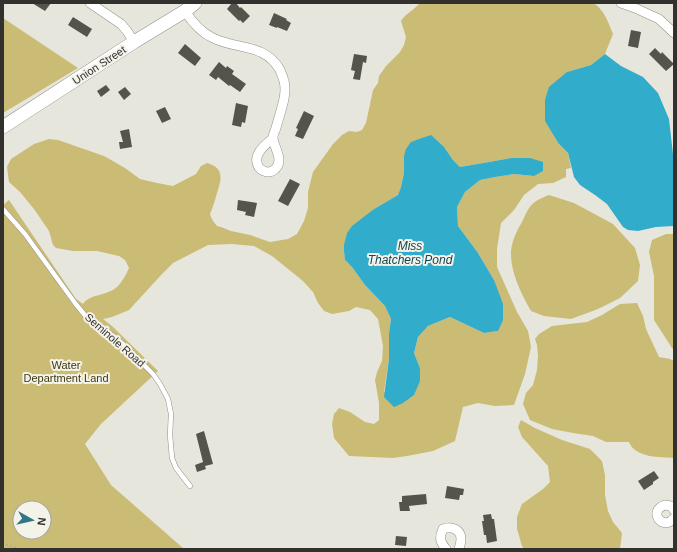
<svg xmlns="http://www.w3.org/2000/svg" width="677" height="552" font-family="Helvetica,sans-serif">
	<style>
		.green { fill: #cabb75; fill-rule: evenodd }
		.water { fill: #31accb }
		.building { fill: #54534c }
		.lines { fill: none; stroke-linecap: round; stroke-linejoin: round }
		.lane-casing { stroke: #929189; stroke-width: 5.5 }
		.street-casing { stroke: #929189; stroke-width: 10 }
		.secondary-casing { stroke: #929189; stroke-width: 14 }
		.path { stroke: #9a9993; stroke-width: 1.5; stroke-dasharray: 1 3; stroke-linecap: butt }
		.lane { stroke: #fff; stroke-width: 4.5 }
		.street { stroke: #fff; stroke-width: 9 }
		.secondary { stroke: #fff; stroke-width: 13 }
		.labels { text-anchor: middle; stroke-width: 4; stroke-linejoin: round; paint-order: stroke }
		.street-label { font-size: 11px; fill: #32312e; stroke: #f4f3ea }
		.park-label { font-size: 11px; fill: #403811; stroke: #f4f3ea }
		.water-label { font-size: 12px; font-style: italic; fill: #124553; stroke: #f4f3ea }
	</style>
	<rect width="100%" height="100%" fill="#e7e6dd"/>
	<g class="green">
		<path d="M420,3h173c11,6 15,19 20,31l-8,20 -14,11 -24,7 -8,72 9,9 3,15 -5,1v8l-13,6 -15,1 -14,11 -10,15 -13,13 -4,26v18l20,45 11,19 3,16 -6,27 -11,31 -19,1 -17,-3 -15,4 -8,34 -22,10 -26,5 -14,2 -44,-2 -15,-18 -2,-14 2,-10 5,-6 11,4 15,10 9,2 5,-4v-17l-4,-23 2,-8 5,-11 1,-15 -5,-27 -8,-9 -14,-3 -7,4 -17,3 -8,-3 -6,-8 -5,-11 -10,-11 -31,-25 -18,-10 -22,-2 -24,1 -35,18 -11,11 -33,36 -17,7 -9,2 9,7 46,45 -57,53 -16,20 26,41 73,64h-181v-344l6,-5 67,99 7,5c6,-10 24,-8 34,-17 5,-5 9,-12 12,-19l-4,-8 -6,-4 -22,-5h-24l-17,-3 -3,-3 -4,-14 -15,-22 -14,-17 -11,-10 -2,-15 4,-8 23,-15 15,-5 9,1 46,16 21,12 15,11 17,4 16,3 23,-12 5,-8 6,-3c17,5 15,15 10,30 -2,7 -4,14 -7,21l1,3 2,4 4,5 4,1 10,4 19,4 20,7 18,-3 9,-5 7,-13 4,-13v-16l5,-20 20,-28 9,-9 7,-4 8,1 5,-2 4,-7 7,-33 5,-7 1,-7 7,-10 14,-14 4,-7 2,-8 -5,-16c4,-7 13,-11 19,-18zM444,147l9,13 7,7 29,-5 22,-4 23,18 -20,-2 -19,3 -15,3 -15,12 -8,15 1,19 20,27 16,27 4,51 -14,2 -34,-16 -22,9 -10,11 -4,16 6,15 -36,24 5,-33v-26l2,-14 -6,-13 -20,-21 -13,-18 -7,-7 -1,-9 3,-18 27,-24 24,-14 3,-8 3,-14v-17zM20,508h24v24h-24z"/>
		<path d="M3,18l75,50 -75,45z"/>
		<path d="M549,195l25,8 39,21 22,24 5,17 -2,16 -18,17 -22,11 -27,10 -27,-3 -13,-5c-10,-18 -21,-39 -20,-60 1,-10 6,-21 11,-29 8,-17 9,-20 27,-27z"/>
		<path d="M666,234h8v116l-2,-2 -18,-28v-44l-5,-24 3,-12z"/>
		<path d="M637,303l6,13 3,13 13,28 11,2 4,2v97c-14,-1 -39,0 -45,-16h-23l-13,-6 -20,-3 -21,-4 -22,-9 -7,-16 3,-11 7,-8 4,-15 1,-15 -1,-10 -2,-6 4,-5 13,-8 35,-4 15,-7 18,-11z"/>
		<path d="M521,420l14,8 27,12 28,9 12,12 3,14v20l3,16 5,11 9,11 -2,16h-96l-2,-3 -5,-17v-12l5,-13 21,-15 7,-7 -2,-16 -26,-29 -4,-10z"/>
	</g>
	<g class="water">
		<path d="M605,54l16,12 22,11 15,16 11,26 5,44v63l-18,1 -18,4 -10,-1 -5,-3 -16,-23 -12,-9 -15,-10 -6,-8 -6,-24 -9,-9 -14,-23v-21l4,-13 18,-15 24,-7z"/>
		<path d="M431,135l13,12 9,13 7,7 29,-5 22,-4h19l13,4v9l-9,5 -20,-2 -19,3 -15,3 -15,12 -8,15 1,19 20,27 16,27 9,24v16l-5,11 -14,2 -34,-16 -22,9 -10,11 -4,16 6,15v13l-6,14 -11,8 -9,4 -10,-10 5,-38v-26l2,-14 -6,-13 -20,-21 -13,-18 -7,-7 -1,-9v-6l3,-12 5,-7 22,-17 24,-14 3,-8 3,-14v-17l2,-7 5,-7 11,-4z"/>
	</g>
	<g class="building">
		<path d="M32,3h19l-6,8z"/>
		<path d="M232,3h4l4,5 1,-1 9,9 -7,7 -3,-3 -1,1 -12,-12z"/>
		<path d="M274,13l13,6 -1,1 5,3 -4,8 -10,-4v1l-8,-3z"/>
		<path d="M73,17l19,12 -5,8 -19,-12z"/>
		<path d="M631,30l10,2 -3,16 -10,-2z"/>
		<path d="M185,44l16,14 -6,8 -17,-13z"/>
		<path d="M655,48l6,6 1,-2 12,12 -8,7 -17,-17z"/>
		<path d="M354,54l13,2 -1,7 -3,-1 -3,18 -7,-1 2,-8 -4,-1z"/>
		<path d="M219,62l7,6 1,-2 7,5 -2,3 14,10 -6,8 -10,-7 -1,1 -11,-9 -2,3 -7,-5z"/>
		<path d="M106,85l4,5 -9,7 -4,-6z"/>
		<path d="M125,87l6,7 -7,6 -6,-8z"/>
		<path d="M236,103l12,3 -3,17 -3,-1 -1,5 -9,-2z"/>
		<path d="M165,107l6,12 -9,4 -6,-12z"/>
		<path d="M304,111l10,5 -11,23 -8,-3 3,-7 -2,-1z"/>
		<path d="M129,129l3,18 -12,2 -1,-7h4l-3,-11z"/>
		<path d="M290,179l10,5 -12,22 -10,-5z"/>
		<path d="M238,200l19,3 -3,14 -9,-2 1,-3 -9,-2z"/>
		<path d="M204,431l9,33 -8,2 1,3 -9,3 -2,-7 8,-3 -7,-28z"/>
		<path d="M654,471l5,7 -6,4v2l-9,6 -6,-9z"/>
		<path d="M447,486l17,3 -1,6h-3l-1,5 -14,-2z"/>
		<path d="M426,494l1,10 -18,2 1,5h-10l-1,-9h3v-6z"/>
		<path d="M491,514l1,5h2l3,22 -10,2 -1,-8h-2l-2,-14h2l-1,-6z"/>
		<path d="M396,536l11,1 -1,9 -11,-1z"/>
	</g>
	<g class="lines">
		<defs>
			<path id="lane" d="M3,209l22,25 50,69 13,16 27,18 11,10 27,27 7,10 8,15 3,15 -1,21 2,23 4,10 14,18"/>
			<g id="street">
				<path d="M90,3l31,21 6,7 7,11"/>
				<path d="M621,3l14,5 24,11 15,14"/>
				<path d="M185,11c7,11 15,21 28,27 24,12 52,5 67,32 1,3 3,7 4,11 4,14 -5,34 -8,47 -1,3 -3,6 -3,9 0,10 12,23 2,32 -6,6 -17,2 -18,-7 -1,-3 1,-8 3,-11 3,-5 9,-9 13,-13"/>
				<path d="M674,510l-3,-4 -6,-1c-18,6 -2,27 9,13"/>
				<path d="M446,549c-6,-7 -7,-12 -3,-20 8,-3 18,0 18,10 0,3 -1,7 -2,10"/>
			</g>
			<path id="secondary" d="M3,127l131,-85 51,-31 10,-8"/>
		</defs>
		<use href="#lane" class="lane-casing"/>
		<use href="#street" class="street-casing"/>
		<use href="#secondary" class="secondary-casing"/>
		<path class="path" d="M3,543l16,6"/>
		<use href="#lane" class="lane"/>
		<use href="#street" class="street"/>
		<use href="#secondary" class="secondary"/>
	</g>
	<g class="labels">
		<g class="street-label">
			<text transform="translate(99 65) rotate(-33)" y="4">Union Street</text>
			<text transform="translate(115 340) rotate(41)" y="4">Seminole Road</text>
		</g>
		<g class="park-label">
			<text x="66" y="369">Water<tspan x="66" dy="13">Department Land</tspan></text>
		</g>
		<g class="water-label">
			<text x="410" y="250">Miss<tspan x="410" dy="14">Thatchers Pond</tspan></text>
		</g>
	</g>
	<rect width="677" height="552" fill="none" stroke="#32312e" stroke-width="8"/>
	<g transform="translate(32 520) rotate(98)"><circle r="19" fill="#f4f3ea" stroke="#a6a59f"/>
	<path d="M0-3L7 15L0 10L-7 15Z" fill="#337487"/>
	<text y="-6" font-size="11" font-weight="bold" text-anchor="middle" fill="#32312e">N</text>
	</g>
</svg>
